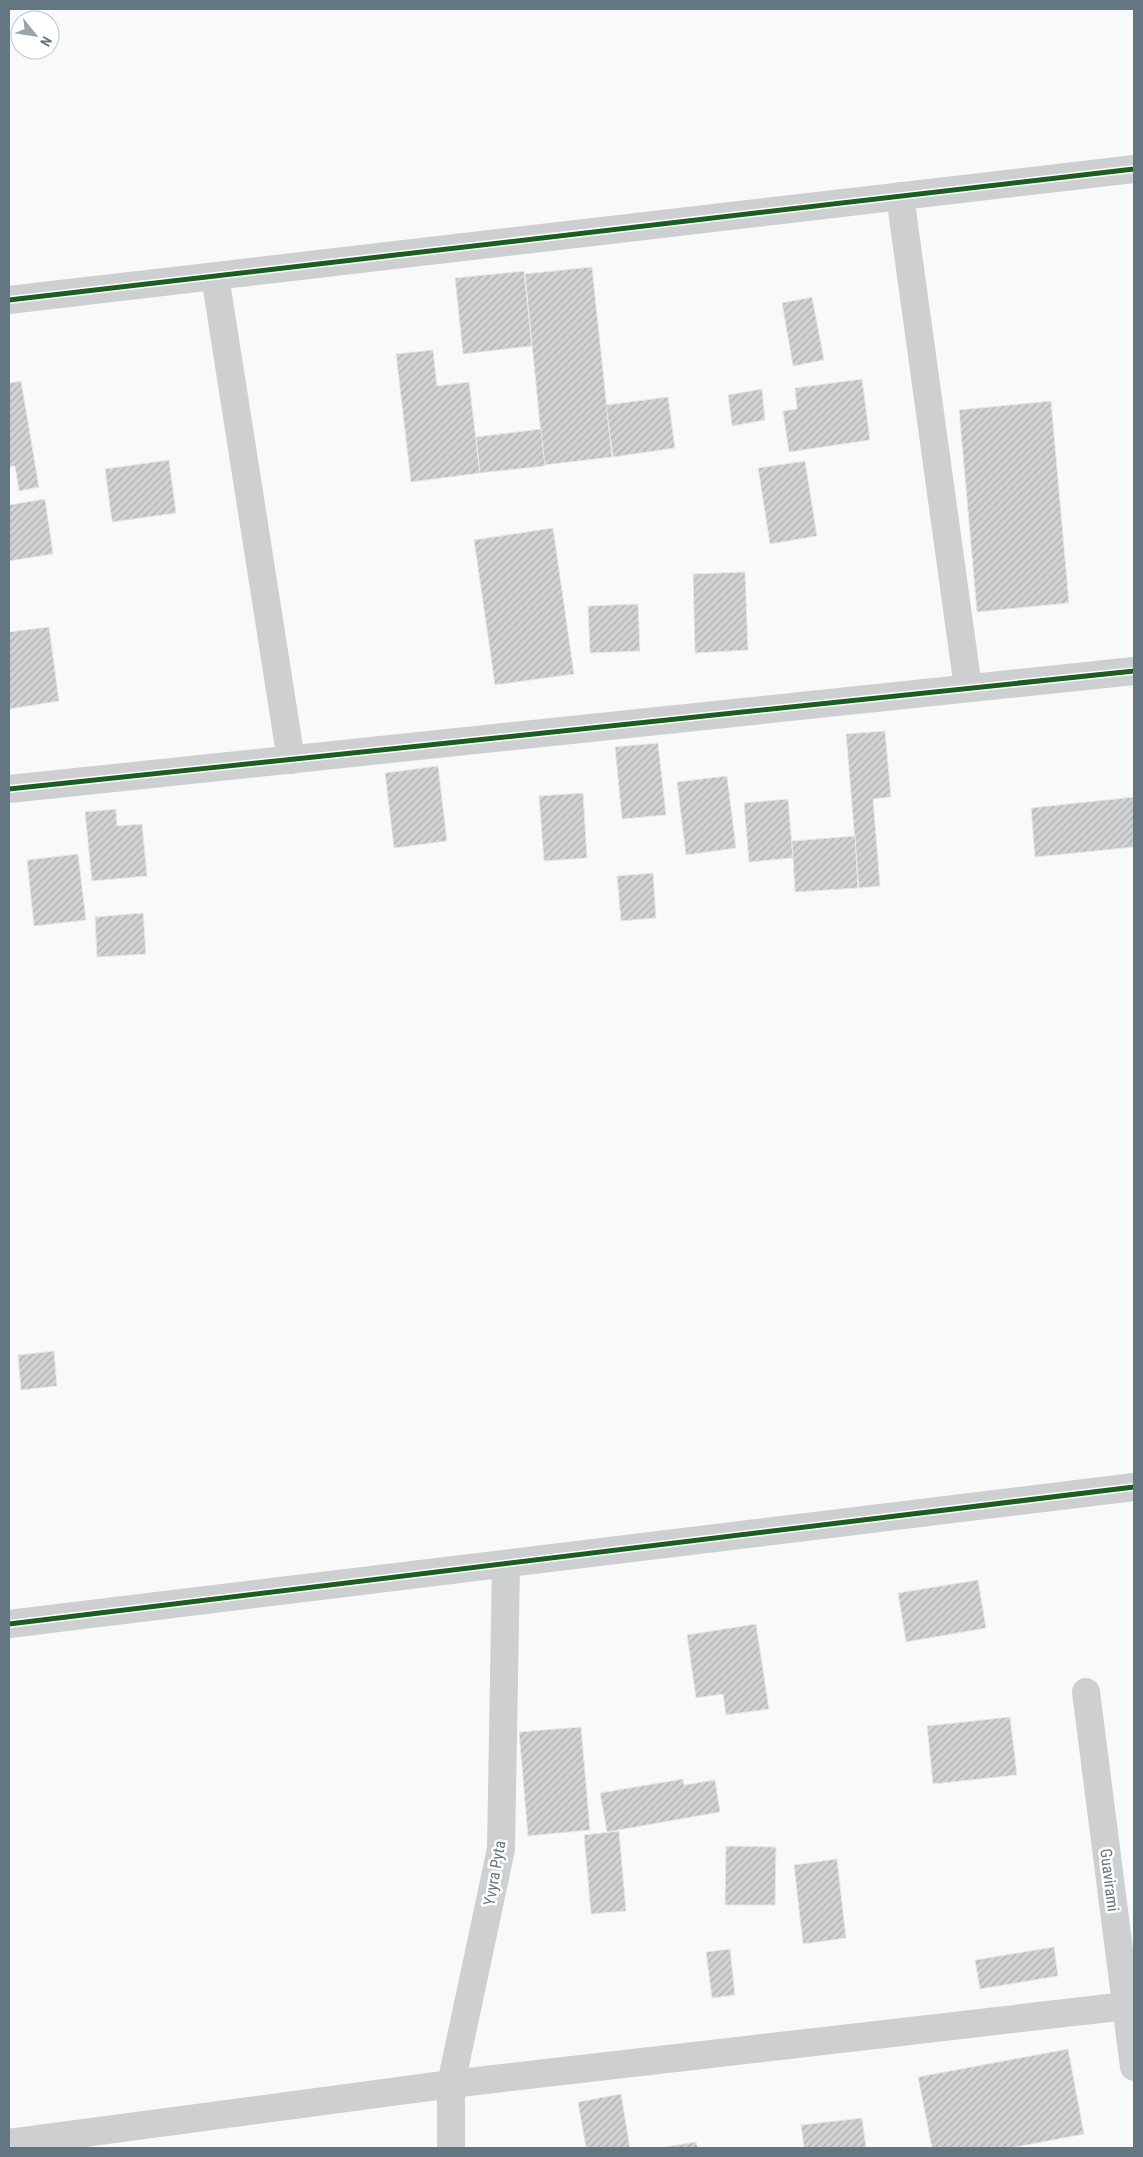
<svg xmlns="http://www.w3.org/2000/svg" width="1143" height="2157" font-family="'Roboto Condensed',sans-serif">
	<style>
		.building { fill: url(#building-hatch); stroke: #e8e8e8 }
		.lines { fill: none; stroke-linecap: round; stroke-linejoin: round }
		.minor { stroke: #cecfd0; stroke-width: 28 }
		.cycleway-casing { stroke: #fff; stroke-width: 8 }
		.cycleway { stroke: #1b5e20; stroke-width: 5 }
		.labels { text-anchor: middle; stroke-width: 5; stroke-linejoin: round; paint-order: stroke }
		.street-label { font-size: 16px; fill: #657683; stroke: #fff }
	</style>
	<defs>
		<pattern id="building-hatch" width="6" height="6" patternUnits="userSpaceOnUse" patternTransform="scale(1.25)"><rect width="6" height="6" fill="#d0d2d3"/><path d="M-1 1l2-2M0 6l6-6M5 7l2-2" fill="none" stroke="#acafb1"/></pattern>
	</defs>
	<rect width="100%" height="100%" fill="#f9f9f9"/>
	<g class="building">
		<path d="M592,267l20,190 -68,8 -19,-191z"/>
		<path d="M524,271l8,75 -69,8 -8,-76z"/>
		<path d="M812,297l12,63 -31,6 -11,-63z"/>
		<path d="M433,350l4,36 32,-4 11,91 -69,9 -15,-128z"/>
		<path d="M862,379l8,61 -81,12 -6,-41 14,-2 -2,-21z"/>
		<path d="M21,381l18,106 -20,4 -4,-25 -6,1v-84z"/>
		<path d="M762,389l3,31 -33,6 -4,-31z"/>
		<path d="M668,397l7,51 -62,9 -7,-52z"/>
		<path d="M1051,401l18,202 -92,9 -18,-202z"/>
		<path d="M541,429l4,37 -65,7 -4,-36z"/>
		<path d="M169,460l7,53 -64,9 -7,-53z"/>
		<path d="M805,461l12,75 -47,8 -12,-76z"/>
		<path d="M45,499l8,55 -44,7v-56z"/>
		<path d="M553,528l21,146 -79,11 -21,-145z"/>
		<path d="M745,572l3,78 -53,3 -2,-79z"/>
		<path d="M638,604l2,47 -50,2 -2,-47z"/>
		<path d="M49,627l10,74 -50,8v-77z"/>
		<path d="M885,731l6,66 -18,2 7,87 -21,2 -13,-154z"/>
		<path d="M658,743l8,72 -44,4 -7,-72z"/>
		<path d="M438,766l9,75 -53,7 -9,-75z"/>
		<path d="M727,776l9,72 -50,7 -9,-73z"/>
		<path d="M583,793l4,65 -43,3 -5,-65z"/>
		<path d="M1134,797v50l-99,10 -4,-49z"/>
		<path d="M788,799l5,59 -44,4 -5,-59z"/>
		<path d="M116,809l1,17 25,-2 5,52 -55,5 -7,-69z"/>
		<path d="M855,836l3,52 -63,4 -3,-51z"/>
		<path d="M78,854l8,66 -52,6 -7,-66z"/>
		<path d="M653,873l3,45 -35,3 -4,-45z"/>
		<path d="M143,913l3,41 -49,3 -2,-40z"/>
		<path d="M54,1351l3,35 -36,4 -3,-35z"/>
		<path d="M978,1580l8,48 -80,14 -8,-49z"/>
		<path d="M756,1624l13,85 -43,6 -3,-21 -27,4 -9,-63z"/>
		<path d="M1010,1717l7,58 -84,9 -6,-58z"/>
		<path d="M581,1727l9,103 -62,6 -9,-104z"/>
		<path d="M683,1779l1,6 31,-5 5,32 -113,20 -7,-39z"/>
		<path d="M619,1831l7,80 -35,3 -7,-79z"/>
		<path d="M726,1846l50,1 -1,58h-50z"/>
		<path d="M837,1859l9,79 -43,6 -9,-79z"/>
		<path d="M1054,1947l4,29 -78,13 -5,-29z"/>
		<path d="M730,1949l5,46 -23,3 -6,-46z"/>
		<path d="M1068,2049l16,85 -73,14h-79l-14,-71z"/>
		<path d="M621,2094l9,54h-44l-8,-46z"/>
		<path d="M862,2118l4,30h-62l-3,-23z"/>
		<path d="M696,2142l2,6h-39z"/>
	</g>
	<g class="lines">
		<g class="minor">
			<path d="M900,196l68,492"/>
			<path d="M215,276l76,484"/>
			<path d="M9,300l1125,-131"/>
			<path d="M9,789l1125,-118"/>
			<path d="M9,1624l1125,-137"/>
			<path d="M1086,1692l48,375"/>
			<path d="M9,2143l442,-59 675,-78"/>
			<path d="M451,2148v-64l50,-235 5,-285"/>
		</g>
		<defs>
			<g id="cycleway">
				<path d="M9,300l1125,-131"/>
				<path d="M9,789l1125,-118"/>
				<path d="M9,1624l1125,-137"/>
			</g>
		</defs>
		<use href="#cycleway" class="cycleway-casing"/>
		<use href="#cycleway" class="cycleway"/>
	</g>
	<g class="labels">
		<g class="street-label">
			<text transform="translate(494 1873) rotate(-80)" y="6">Yvyra Pyta</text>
			<text transform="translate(1110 1880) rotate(83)" y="6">Guavirami</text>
		</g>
	</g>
	<rect width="1143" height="2157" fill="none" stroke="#657683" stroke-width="20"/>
	<g transform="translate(35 35) rotate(120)"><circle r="24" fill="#ffffff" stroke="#c1c8cd"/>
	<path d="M0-4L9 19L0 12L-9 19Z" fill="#99a4ac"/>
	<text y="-8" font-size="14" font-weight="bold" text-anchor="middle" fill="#657683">N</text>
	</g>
</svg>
